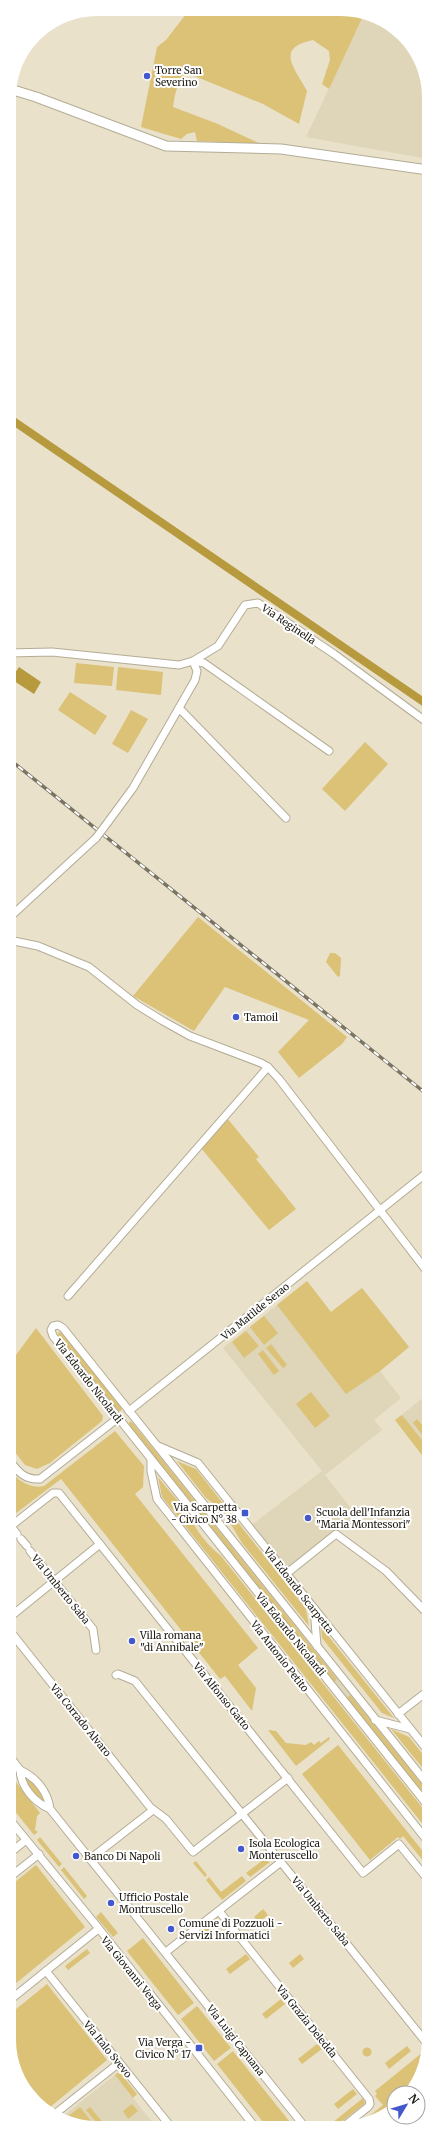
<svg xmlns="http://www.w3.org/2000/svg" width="438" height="2137" font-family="Merriweather,serif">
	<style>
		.built { fill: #dfd5b8 }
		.green { fill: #dcc277 }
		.water { fill: #b7993e }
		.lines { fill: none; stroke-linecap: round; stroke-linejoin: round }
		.canal { stroke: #b7993e; stroke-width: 8 }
		.minor-casing { stroke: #b3ac96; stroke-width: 9 }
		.tertiary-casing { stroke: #b3ac96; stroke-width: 11 }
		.minor { stroke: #fff; stroke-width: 7 }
		.tertiary { stroke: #fff; stroke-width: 9 }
		.rail-casing { stroke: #7a7465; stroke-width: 3.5 }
		.rail { stroke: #fff; stroke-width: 2; stroke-dasharray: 6; stroke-linecap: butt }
		.minor-bridge-casing { stroke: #b3ac96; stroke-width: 9; stroke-linecap: butt }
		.minor-bridge { stroke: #fff; stroke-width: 7 }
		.poi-dot { fill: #4358cc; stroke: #fff; stroke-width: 1.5 }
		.labels { text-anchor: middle; stroke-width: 4; stroke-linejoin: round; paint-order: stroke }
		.poi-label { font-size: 10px; fill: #1c1911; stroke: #fff; text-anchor: start }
		.street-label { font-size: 10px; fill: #1c1911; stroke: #fff }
	</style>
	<rect width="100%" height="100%" fill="#e9e1ca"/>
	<g class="built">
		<path d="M364,14l43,25 21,47v73l-122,-22z"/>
		<path d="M307,1281l24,31 31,-24 47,59 -29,24 21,27 -27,22 8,10 -57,45 32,41 -69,53 -35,-45 69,-53 -99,-123z"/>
		<path d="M429,1393v63l-4,3 -30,-39z"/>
		<path d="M157,1446l272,340v21l-283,-353z"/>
		<path d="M115,2075l41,52 -76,-1 -17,-10z"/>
	</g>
	<g class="green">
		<path d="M189,10l169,1 6,3 -35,75 -7,-5 8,-24 -1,-9 -16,-11c-39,8 -18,28 -6,51l-8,33 -36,-20 -71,-29c-15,-1 -17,21 -19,32l45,17 43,20 -64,-3 -2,-9 -8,2 -6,5 -40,-12 16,-80 9,-7z"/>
		<path d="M76,663l38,4 -2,19 -38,-3z"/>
		<path d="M118,667l45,5 -2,23 -45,-5z"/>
		<path d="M70,692l37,24 -12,19 -37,-25z"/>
		<path d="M131,710l17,9 -20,34 -16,-9z"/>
		<path d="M365,742l23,22 -43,47 -23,-22z"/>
		<path d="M198,917l149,120 -5,7 -43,34 -21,-26 31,-32 -84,-33 -31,44 -61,-35z"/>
		<path d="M330,953h5l6,5 -1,18 -2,1 -12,-15z"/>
		<path d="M227,1118l32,39 -3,2 40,50 -27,21 -68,-82z"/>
		<path d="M307,1281l24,31 31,-24 47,59 -29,24 -34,23 -69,-89z"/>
		<path d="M264,1316l14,17 -14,12 -14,-18z"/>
		<path d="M36,1328l67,88 -1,5 -52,42 -13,6 -12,-4 -15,-19v-83z"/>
		<path d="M246,1331l13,15 -15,12 -12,-16z"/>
		<path d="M61,1332l61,76 -1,3h-3l-60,-76v-2z"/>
		<path d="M271,1344l16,21 -4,3 -17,-20z"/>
		<path d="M263,1350l16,21 -5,4 -16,-21z"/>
		<path d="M311,1392l19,24 -15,12 -19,-24z"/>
		<path d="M402,1415l27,34v7l-4,3 -30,-39z"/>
		<path d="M417,1419l12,14 -2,8 -14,-18z"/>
		<path d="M129,1422h3l205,257 -1,2h-2l-205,-256z"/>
		<path d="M115,1431l29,35 -1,21 -8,7 123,154 -20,17 18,23 -4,23 -27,-35 -5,3 -159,-200 -50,38 -1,-2v-45c8,11 20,19 34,16z"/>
		<path d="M177,1461l19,8 110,140 3,17 -67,-83 -19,-32 -17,-13z"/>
		<path d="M158,1477c9,12 21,24 29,36 12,20 16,28 34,43l208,260v16l-267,-335z"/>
		<path d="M321,1627l73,91 -12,-5 -60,-75z"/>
		<path d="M350,1695l79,98v7l-82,-102z"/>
		<path d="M391,1729l18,8 20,25v14z"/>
		<path d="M268,1730l8,1 10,12 20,2 5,-3 3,3 5,-4 2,2 8,-6 1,2 -34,27z"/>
		<path d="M338,1745l91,114v9l-26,-32 -3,3 -2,-2 -28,23 -68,-86z"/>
		<path d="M23,1774c10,4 22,20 23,30 -9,-5 -22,-19 -23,-30z"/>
		<path d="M12,1777l28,36 -3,3 -2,14 3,2 -4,3 -24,-30v-26z"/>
		<path d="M40,1837l22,27 -3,3 -22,-27z"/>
		<path d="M263,1860l7,2 -20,15 -4,-4z"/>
		<path d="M196,1861l11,14 -2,2 -12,-14z"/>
		<path d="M36,1865l49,62 -75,61v-102z"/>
		<path d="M64,1867l23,29 -3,3 -23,-29z"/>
		<path d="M242,1876l4,5 -24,19 -16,-20 3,-3 12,15z"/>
		<path d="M263,1909l5,6 -9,7 -5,-5z"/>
		<path d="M101,1912l17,21 -5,4 -17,-20z"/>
		<path d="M217,1918l4,4 -20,15 -3,-3z"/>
		<path d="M143,1938l51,65 -16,12 -51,-64z"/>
		<path d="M87,1949l3,4 -22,17 -3,-4z"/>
		<path d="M246,1954l4,5 -20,15 -4,-5z"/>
		<path d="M300,1954l4,5 -11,9 -4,-5z"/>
		<path d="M47,1984l60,76 -58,48 -29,-34 -10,-23v-37z"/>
		<path d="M281,1999l4,5 -19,15 -4,-5z"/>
		<path d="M197,2006l34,42 -17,13 -33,-42z"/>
		<path d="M317,2044l5,5 -20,15 -4,-5z"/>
		<path d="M407,2046l4,5 -22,18 -4,-6z"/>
		<circle cx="367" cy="2052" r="4.5"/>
		<path d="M233,2051l61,76h-27l-50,-63z"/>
		<path d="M423,2052l3,4 -4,18 -13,19h-15v14l-33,16 22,-18 -8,-9 2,-2 -2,-3z"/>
		<path d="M117,2073l4,1 16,20 -4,4 -18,-23z"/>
		<path d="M353,2089l4,5 -19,15 -4,-5z"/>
		<path d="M363,2098l2,5 -2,2 -28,22h-8z"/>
		<path d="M132,2104l6,7 -10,8 -5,-8z"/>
		<path d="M80,2107l15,19h-15l-13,-9z"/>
		<path d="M90,2107l16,19h-7l-13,-16z"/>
	</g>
	<path class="water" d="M19,667l22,15 -7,12 -23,-15z"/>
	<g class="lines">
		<path class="canal" d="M9,418l419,287"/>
		<defs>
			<g id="minor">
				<path d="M9,653l43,-1 127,13 14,-4 25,-15 27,-41 13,-2 76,51 94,69"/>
				<path d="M193,661l11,2 125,88"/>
				<path d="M179,708l107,110"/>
				<path d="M108,822l25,-34 62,-108 2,-9 -4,-10"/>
				<path d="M9,918l87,-80"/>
				<path d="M9,940l29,6 51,21 48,38 26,16 27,15 71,27 7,4 11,12 150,195"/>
				<path d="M68,1296l200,-229"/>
				<path d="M129,1411l300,-240"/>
				<path d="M158,1446l40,17 231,289"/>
				<path d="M151,1460v11l6,28 272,344"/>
				<path d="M10,1461c8,11 15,19 30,18l78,-61"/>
				<path d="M10,1525l7,9"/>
				<path d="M11,1526l42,-33h6l304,380 36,-29 30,37"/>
				<path d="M21,1539l6,7"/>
				<path d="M30,1551l63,78 3,21"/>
				<path d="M286,1574l50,-40 50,37 38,39"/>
				<path d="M314,1608l3,38"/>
				<path d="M10,1617l90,-73"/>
				<path d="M10,1631l140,176 16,12 27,33 95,-74"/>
				<path d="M116,1675l2,-1 17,7 294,365"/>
				<path d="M398,1714l31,-24"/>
				<path d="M375,1720l35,9"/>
				<path d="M10,1757l10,13"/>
				<path d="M429,1786l-366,-458 -5,-3 -5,1 -2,4 2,6 376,471"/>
				<path d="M50,1809c-2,-17 -14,-32 -30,-39 1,17 14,32 30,39l255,318"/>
				<path d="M10,1820l86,105 159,202"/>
				<path d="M10,1853l16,-13"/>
				<path d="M90,1859l63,-49"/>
				<path d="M10,1877l29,-23"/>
				<path d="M219,1911l150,188 1,5 -2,3 -25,20"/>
				<path d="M166,1952l115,-90"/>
				<path d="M46,1971l125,156"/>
				<path d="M10,2000l87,-70"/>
				<path d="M56,2113l63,-50"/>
			</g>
			<path id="tertiary" d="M10,89l26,8 130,49 115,3 147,21"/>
		</defs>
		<use href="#minor" class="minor-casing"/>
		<use href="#tertiary" class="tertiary-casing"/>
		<use href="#minor" class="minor"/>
		<use href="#tertiary" class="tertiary"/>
		<defs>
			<path id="rail" d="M9,759l420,337"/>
		</defs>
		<use href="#rail" class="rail-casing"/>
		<use href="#rail" class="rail"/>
		<defs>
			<path id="minor-bridge" d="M96,838l12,-16"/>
		</defs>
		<use href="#minor-bridge" class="minor-bridge-casing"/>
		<use href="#minor-bridge" class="minor-bridge"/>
	</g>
	<g class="poi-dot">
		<circle cx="147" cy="76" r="4"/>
		<circle cx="236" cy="1017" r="4"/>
		<rect x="241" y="1509" width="8" height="8" rx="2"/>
		<circle cx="308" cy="1518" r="4"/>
		<circle cx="132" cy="1641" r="4"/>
		<circle cx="241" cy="1849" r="4"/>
		<circle cx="76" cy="1856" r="4"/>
		<circle cx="111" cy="1903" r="4"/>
		<circle cx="171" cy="1929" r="4"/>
		<rect x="195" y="2044" width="8" height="8" rx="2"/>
	</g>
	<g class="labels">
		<g class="poi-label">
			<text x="155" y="74">Torre San<tspan x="155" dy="12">Severino</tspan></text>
			<text x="244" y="1021">Tamoil</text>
			<text x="237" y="1511" text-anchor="end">Via Scarpetta<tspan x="237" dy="12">- Civico N° 38</tspan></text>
			<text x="316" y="1516">Scuola dell'Infanzia<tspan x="316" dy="12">"Maria Montessori"</tspan></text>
			<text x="140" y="1639">Villa romana<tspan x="140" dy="12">"di Annibale"</tspan></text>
			<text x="249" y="1847">Isola Ecologica<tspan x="249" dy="12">Monteruscello</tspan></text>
			<text x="84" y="1860">Banco Di Napoli</text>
			<text x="119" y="1901">Ufficio Postale<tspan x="119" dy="12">Montruscello</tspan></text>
			<text x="179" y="1927">Comune di Pozzuoli -<tspan x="179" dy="12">Servizi Informatici</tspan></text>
			<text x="191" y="2046" text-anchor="end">Via Verga -<tspan x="191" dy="12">Civico N° 17</tspan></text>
		</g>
		<g class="street-label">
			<text transform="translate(289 624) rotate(34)" y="4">Via Reginella</text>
			<text transform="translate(255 1311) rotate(-39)" y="4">Via Matilde Serao</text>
			<text transform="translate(89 1381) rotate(52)" y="4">Via Edoardo Nicolardi</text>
			<text transform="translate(61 1589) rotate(51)" y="4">Via Umberto Saba</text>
			<text transform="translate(299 1590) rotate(52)" y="4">Via Edoardo Scarpetta</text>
			<text transform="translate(291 1634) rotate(51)" y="4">Via Edoardo Nicolardi</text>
			<text transform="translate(280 1656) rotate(52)" y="4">Via Antonio Petito</text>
			<text transform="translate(222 1696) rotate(51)" y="4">Via Alfonso Gatto</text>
			<text transform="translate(81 1720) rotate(51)" y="4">Via Corrado Alvaro</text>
			<text transform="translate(321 1911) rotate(51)" y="4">Via Umberto Saba</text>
			<text transform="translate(132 1973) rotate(51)" y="4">Via Giovanni Verga</text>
			<text transform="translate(307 2021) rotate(51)" y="4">Via Grazia Deledda</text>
			<text transform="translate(236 2040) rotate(52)" y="4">Via Luigi Capuana</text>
			<text transform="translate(108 2049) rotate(51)" y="4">Via Italo Svevo</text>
		</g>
	</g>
	<path d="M0 0H438V2137H0ZM97 16H341A81 81 0 0 1 422 97V2040A81 81 0 0 1 341 2121H97A81 81 0 0 1 16 2040V97A81 81 0 0 1 97 16Z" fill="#fff" fill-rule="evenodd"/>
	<g transform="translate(406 2105) rotate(52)"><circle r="19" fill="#ffffff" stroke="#a4a3a0"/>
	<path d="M0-3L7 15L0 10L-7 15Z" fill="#4358cc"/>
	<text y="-6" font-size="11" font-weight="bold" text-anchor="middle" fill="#1c1911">N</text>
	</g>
</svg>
